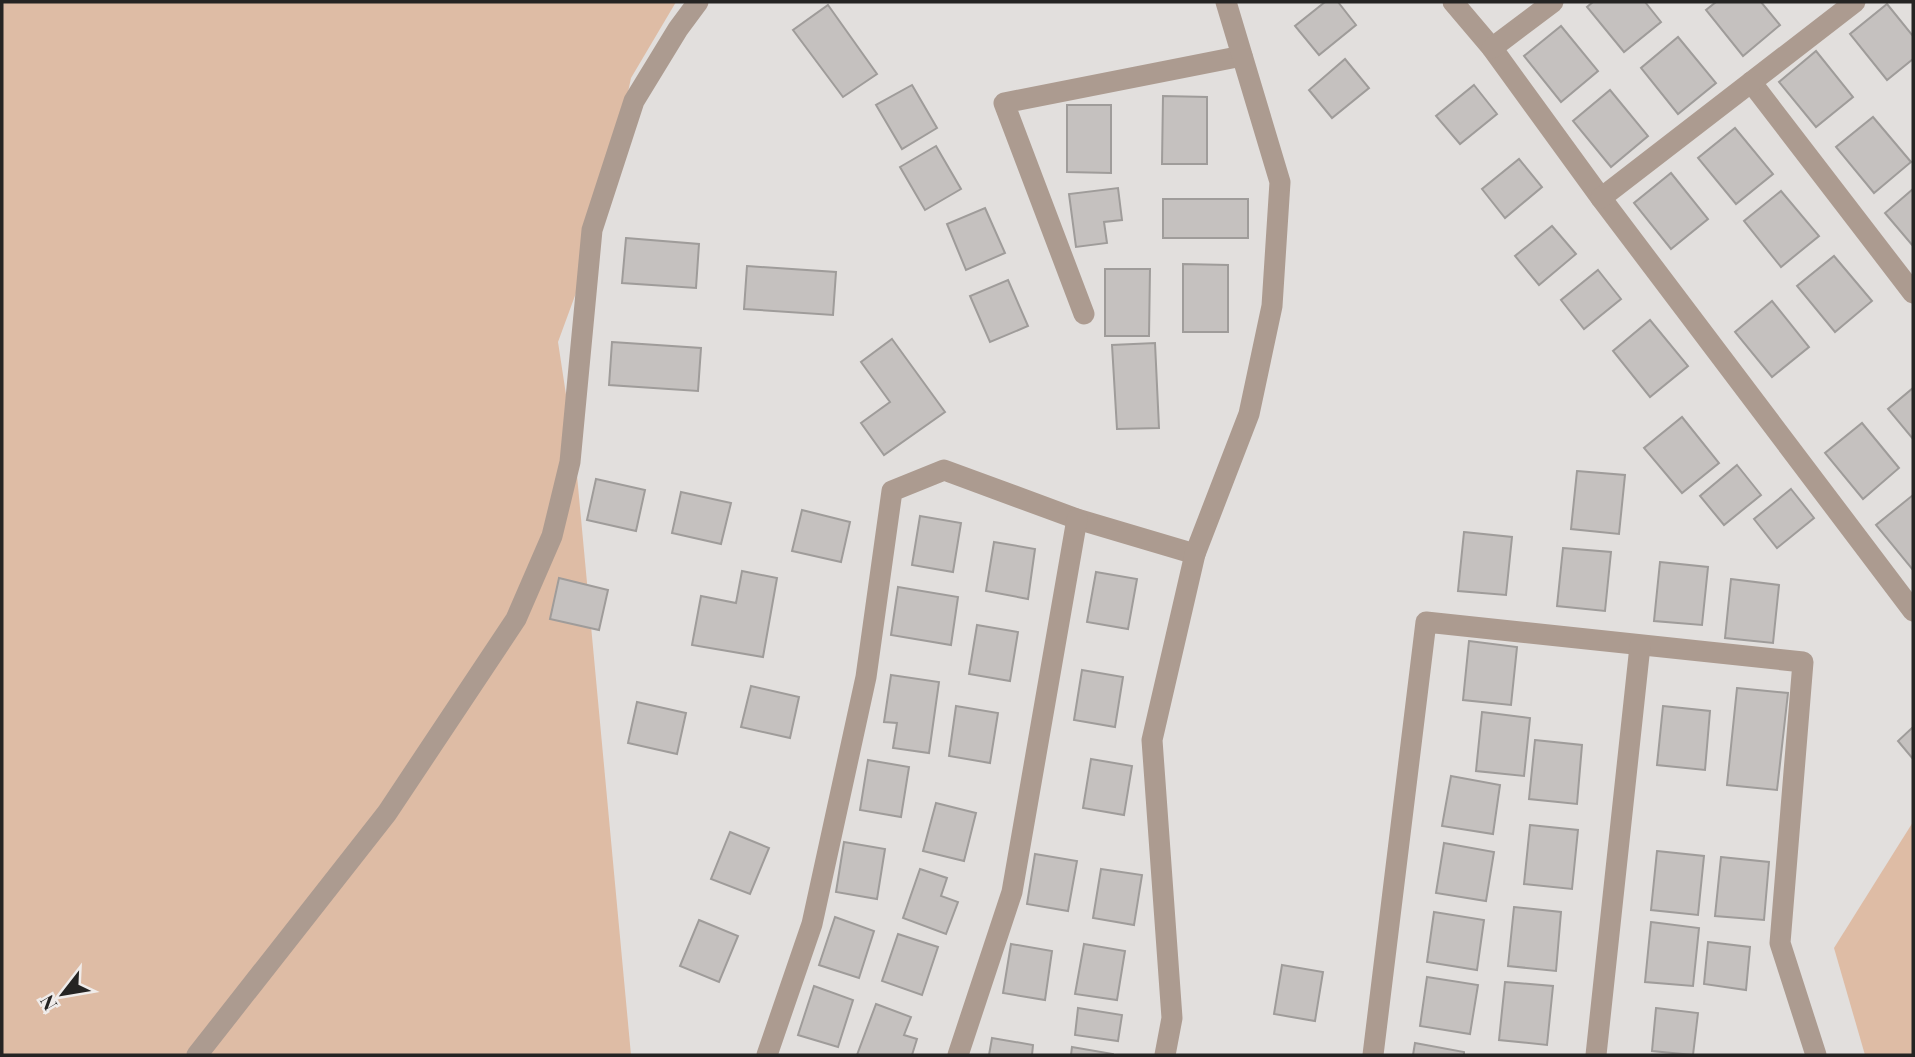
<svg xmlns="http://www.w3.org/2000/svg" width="1915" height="1057" font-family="'Playfair Display',serif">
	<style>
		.green { fill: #debca5 }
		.building { fill: #c5c1bf; stroke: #9f9c9a; stroke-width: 2 }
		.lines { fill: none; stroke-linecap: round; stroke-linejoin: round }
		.street { stroke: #ac9b90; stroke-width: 21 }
	</style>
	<rect width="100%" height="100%" fill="#e2dfdd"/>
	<g class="green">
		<path d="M2,2h674l-45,76 -33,155 -40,109 17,112 56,601h-629z"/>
		<path d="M1913,822v233h-48l-31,-107z"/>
	</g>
	<g class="building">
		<path d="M1325,2h13l18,23 -37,30 -24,-29z"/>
		<path d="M1593,2h52l16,20 -37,30 -37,-45z"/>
		<path d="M1716,2h45l19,23 -37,31 -37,-46z"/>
		<path d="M1887,4l26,32v23l-26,21 -37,-46z"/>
		<path d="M828,5l49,69 -34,23 -50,-67z"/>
		<path d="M1561,26l37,45 -37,31 -37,-46z"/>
		<path d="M1678,37l38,46 -38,31 -37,-46z"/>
		<path d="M1816,51l37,46 -37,30 -37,-45z"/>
		<path d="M1345,59l24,29 -37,30 -23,-28z"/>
		<path d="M912,85l25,43 -35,21 -26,-44z"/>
		<path d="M1474,85l23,29 -37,30 -24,-28z"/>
		<path d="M1610,90l38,46 -37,31 -38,-46z"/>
		<path d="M1163,96l44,1v67h-45z"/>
		<path d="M1067,105h44v68l-44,-1z"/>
		<path d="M1873,117l38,45 -37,31 -38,-46z"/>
		<path d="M1735,128l38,46 -37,30 -38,-46z"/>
		<path d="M936,146l25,43 -36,21 -25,-43z"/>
		<path d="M1519,159l23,28 -37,31 -23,-29z"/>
		<path d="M1671,173l37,46 -37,30 -37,-46z"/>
		<path d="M1118,188l4,32 -18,2 3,21 -31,4 -7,-53z"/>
		<path d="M1913,189v57l-28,-33z"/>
		<path d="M1781,191l38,45 -38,31 -37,-46z"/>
		<rect x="1163" y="199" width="85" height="39"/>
		<path d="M985,208l20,45 -39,17 -19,-46z"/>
		<path d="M1552,226l24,28 -37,31 -24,-29z"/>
		<path d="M626,238l73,6 -3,44 -74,-5z"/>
		<path d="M1834,256l38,45 -37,31 -38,-46z"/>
		<path d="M1183,264l45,1v67h-45z"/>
		<path d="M747,266l89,6 -3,43 -89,-6z"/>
		<path d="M1105,269h45l-1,67h-44z"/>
		<path d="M1598,270l23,29 -37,30 -23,-29z"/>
		<path d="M1008,280l20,46 -38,16 -20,-46z"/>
		<path d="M1772,301l37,46 -37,30 -37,-45z"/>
		<path d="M1650,320l38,46 -38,31 -37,-46z"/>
		<path d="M892,339l53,73 -61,43 -23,-32 29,-21 -29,-40z"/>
		<path d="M612,342l89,6 -3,43 -89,-6z"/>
		<path d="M1155,343l4,85 -42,1 -5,-84z"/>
		<path d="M1913,388v51l-25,-30z"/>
		<path d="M1682,417l37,46 -37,30 -38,-45z"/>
		<path d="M1862,423l37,45 -36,31 -38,-46z"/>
		<path d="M1737,465l24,30 -37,30 -24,-29z"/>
		<path d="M1577,471l48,4 -6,59 -48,-5z"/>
		<path d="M596,479l49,11 -9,41 -49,-11z"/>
		<path d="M1791,489l23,29 -37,30 -23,-29z"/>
		<path d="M681,492l50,11 -10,41 -49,-11z"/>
		<path d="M1913,495v75l-37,-45z"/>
		<path d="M802,510l48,12 -9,40 -49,-11z"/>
		<path d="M920,516l41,7 -8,49 -41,-7z"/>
		<path d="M1464,532l48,5 -6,58 -48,-4z"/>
		<path d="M994,542l41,7 -7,50 -42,-8z"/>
		<path d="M1563,548l48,4 -6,59 -48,-5z"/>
		<path d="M1660,562l48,5 -6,58 -48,-4z"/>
		<path d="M742,571l35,7 -14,79 -71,-12 9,-49 35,7z"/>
		<path d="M1096,572l41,7 -9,50 -41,-7z"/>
		<path d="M559,578l49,12 -9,40 -49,-11z"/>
		<path d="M1731,579l48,6 -6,58 -48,-5z"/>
		<path d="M898,587l60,10 -7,48 -60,-10z"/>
		<path d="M977,625l41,7 -8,49 -41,-7z"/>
		<path d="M1469,641l48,6 -6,58 -48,-5z"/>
		<path d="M1082,670l41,7 -8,50 -41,-7z"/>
		<path d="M891,675l48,7 -10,71 -36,-5 4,-25 -13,-1z"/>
		<path d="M751,686l48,11 -9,41 -49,-11z"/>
		<path d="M1737,688l51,5 -11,97 -50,-5z"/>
		<path d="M637,702l49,11 -9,41 -49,-11z"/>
		<path d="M956,706l42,7 -8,50 -41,-7z"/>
		<path d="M1663,706l47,5 -5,59 -48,-5z"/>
		<path d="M1482,712l48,6 -6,58 -48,-5z"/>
		<path d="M1913,727v32l-15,-18z"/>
		<path d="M1535,740l47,5 -5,59 -48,-5z"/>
		<path d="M1091,759l41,7 -8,49 -41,-7z"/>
		<path d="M868,760l41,7 -8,50 -41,-7z"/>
		<path d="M1451,776l49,9 -7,49 -51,-8z"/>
		<path d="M936,803l40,10 -12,48 -41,-10z"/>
		<path d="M1530,825l48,5 -6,59 -48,-5z"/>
		<path d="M730,832l39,16 -19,46 -39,-15z"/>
		<path d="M844,842l41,7 -8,50 -41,-7z"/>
		<path d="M1444,843l50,9 -8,49 -50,-8z"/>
		<path d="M1657,851l47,5 -6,59 -47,-5z"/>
		<path d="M1035,854l42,7 -9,50 -41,-7z"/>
		<path d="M1721,857l48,5 -5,58 -49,-4z"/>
		<path d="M920,869l27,9 -6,18 17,6 -12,32 -43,-16z"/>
		<path d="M1101,869l41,6 -8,50 -41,-7z"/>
		<path d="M1514,907l47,5 -5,59 -48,-5z"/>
		<path d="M1434,912l50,8 -7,50 -50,-8z"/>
		<path d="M835,917l39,14 -15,47 -40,-13z"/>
		<path d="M699,920l39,16 -19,46 -39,-16z"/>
		<path d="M1651,922l48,6 -6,58 -48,-4z"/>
		<path d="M898,934l40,13 -16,48 -40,-14z"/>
		<path d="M1708,942l42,5 -4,43 -42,-6z"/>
		<path d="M1011,944l41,7 -7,49 -42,-7z"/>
		<path d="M1084,944l41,7 -8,49 -42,-6z"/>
		<path d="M1282,965l41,7 -8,49 -41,-7z"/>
		<path d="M1427,977l51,8 -8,49 -50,-8z"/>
		<path d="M1505,982l48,4 -6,59 -48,-5z"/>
		<path d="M814,986l39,14 -15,47 -40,-12z"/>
		<path d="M876,1004l35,13 -7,18 13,4 -5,16h-55z"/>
		<path d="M1078,1008l44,7 -4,26 -43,-6z"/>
		<path d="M1656,1008l42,5 -5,42 -41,-4z"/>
		<path d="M992,1038l41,7 -1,10h-43z"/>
		<path d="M1415,1043l49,9v3h-51z"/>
		<path d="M1072,1047l41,7v1h-42z"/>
	</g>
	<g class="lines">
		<g class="street">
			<path d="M1453,2l39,46 109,150 312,413"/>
			<path d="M1492,48l61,-46"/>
			<path d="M1751,82l162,211"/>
			<path d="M1601,198l254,-196"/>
			<path d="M1084,314l-80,-211 238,-47"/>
			<path d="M197,1055l190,-242 129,-194 36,-83 18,-74 22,-232 42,-129 44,-72 20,-27"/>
			<path d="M767,1055l45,-131 54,-247 26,-186 52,-21 133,49 118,35"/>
			<path d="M958,1055l54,-163 65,-373"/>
			<path d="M1165,1055l7,-37 -20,-278 43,-186 54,-140 23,-108 8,-124 -54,-180"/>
			<path d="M1373,1055l53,-433 377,40 -23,281 36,112"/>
			<path d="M1596,1055l44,-409"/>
		</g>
	</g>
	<rect width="1915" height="1057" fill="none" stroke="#252423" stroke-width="7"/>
	<g transform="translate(63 994) rotate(239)" stroke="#f0ecea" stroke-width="5" paint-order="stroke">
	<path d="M0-5L12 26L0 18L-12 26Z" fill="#252423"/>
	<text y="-10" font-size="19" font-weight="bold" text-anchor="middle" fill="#252423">N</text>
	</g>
</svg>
